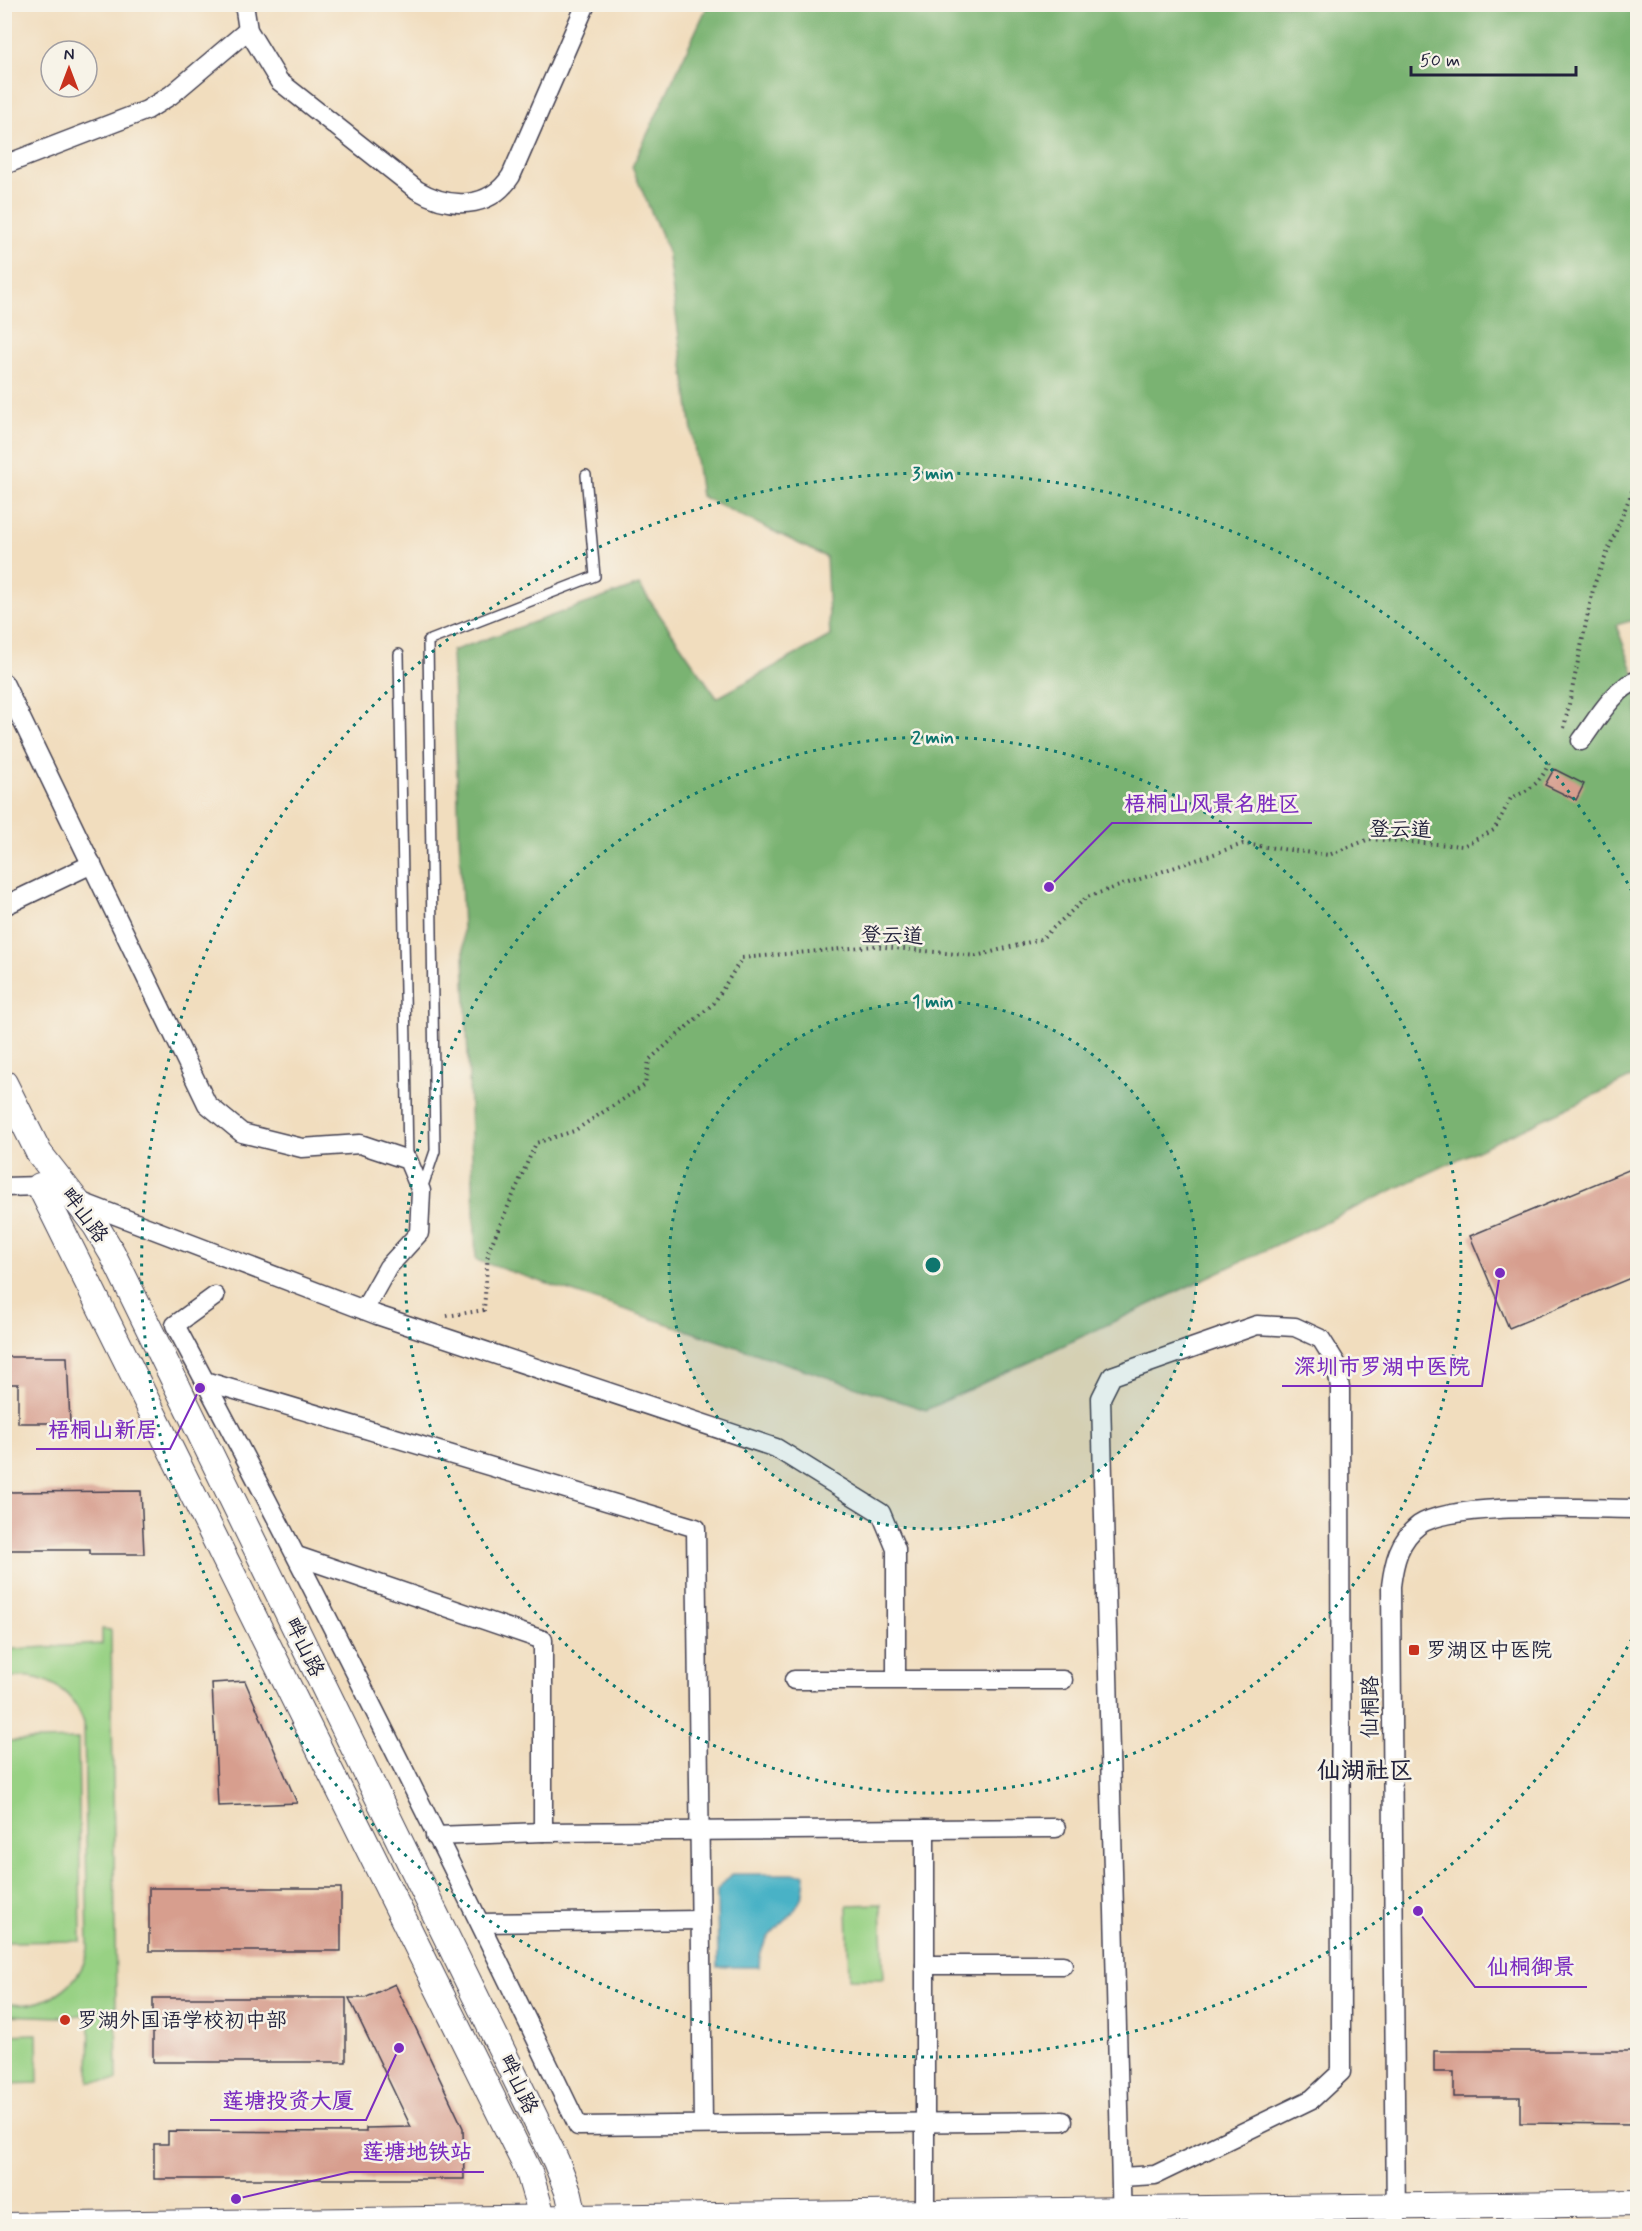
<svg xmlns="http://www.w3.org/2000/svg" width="1642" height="2231" font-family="Mynerve,'LXGW WenKai TC',sans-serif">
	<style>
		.green { fill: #98d184; stroke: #5d7a60; stroke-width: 1.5 }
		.forest { fill: #7ab372; stroke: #4e6a56; stroke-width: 1.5 }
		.water { fill: #48b2c6; stroke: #356a80; stroke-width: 1.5 }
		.building { fill: #d79e8e }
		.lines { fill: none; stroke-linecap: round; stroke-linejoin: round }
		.lane-casing { stroke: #413e4f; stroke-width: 12 }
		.street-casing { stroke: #413e4f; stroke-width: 21 }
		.secondary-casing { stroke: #413e4f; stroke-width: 28 }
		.path { stroke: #413e4f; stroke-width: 4; stroke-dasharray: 1.5 4.5; stroke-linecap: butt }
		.lane { stroke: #fff; stroke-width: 9 }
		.street { stroke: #fff; stroke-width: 18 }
		.secondary { stroke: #fff; stroke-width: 26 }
		.ring { fill: none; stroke: #0f766e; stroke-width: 3; stroke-dasharray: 3 6 }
		.poi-dot { fill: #c8321e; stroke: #f7f3e8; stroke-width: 2 }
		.labels { text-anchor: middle; stroke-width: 5; stroke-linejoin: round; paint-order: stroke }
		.street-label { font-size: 21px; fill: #22223b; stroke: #f7f3e8 }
		.poi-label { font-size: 21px; fill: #22223b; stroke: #f7f3e8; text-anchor: start }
		.quarter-label { font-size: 24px; font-weight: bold; fill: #22223b; stroke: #f7f3e8 }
		.centre { fill: #0f766e; stroke: #f7f3e8; stroke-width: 3 }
		.ring-label { font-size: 18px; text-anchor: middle; font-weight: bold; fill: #0f766e; stroke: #f7f3e8; stroke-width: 5; stroke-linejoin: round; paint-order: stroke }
		.leader { fill: none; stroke: #7b2cbf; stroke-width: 2 }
		.callout-dot { fill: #7b2cbf; stroke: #f7f3e8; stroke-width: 2 }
		.callout-label { font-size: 22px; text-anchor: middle; font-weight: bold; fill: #7b2cbf; stroke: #f7f3e8; stroke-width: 5; stroke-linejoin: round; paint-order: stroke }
	</style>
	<rect width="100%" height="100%" fill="#f7f3e8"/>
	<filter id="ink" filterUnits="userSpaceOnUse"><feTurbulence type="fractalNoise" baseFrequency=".0167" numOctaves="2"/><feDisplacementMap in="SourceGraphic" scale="12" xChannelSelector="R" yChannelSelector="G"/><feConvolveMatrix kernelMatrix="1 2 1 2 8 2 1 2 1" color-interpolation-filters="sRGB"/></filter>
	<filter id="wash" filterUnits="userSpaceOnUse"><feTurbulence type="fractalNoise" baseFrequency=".008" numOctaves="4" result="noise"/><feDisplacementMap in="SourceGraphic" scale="24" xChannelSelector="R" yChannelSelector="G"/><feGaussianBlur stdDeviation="1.35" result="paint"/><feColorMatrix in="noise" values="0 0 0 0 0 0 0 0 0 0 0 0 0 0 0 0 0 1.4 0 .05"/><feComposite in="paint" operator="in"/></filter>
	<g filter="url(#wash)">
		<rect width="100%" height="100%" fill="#f1ddbe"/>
		<g class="green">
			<path d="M102,1629l9,1 6,450 -28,2 1,-68 -29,3 -56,-2v-12c37,8 76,-16 83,-54l-4,-226c-11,-35 -45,-53 -79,-44l-1,-25 10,-5 88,-5z"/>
			<path d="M78,1739l3,202 -76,1v-201z"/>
			<path d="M881,1904l3,75h-35l-2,-74z"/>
			<path d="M37,2034l1,49 -33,1v-49z"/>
		</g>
		<path class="forest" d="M708,5h929l1,614 -22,6 21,56v394l-711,335 -450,-150 -24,-609 187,-66 78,113 113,-62 -4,-79 -125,-61 -34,-247 -35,-82z"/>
		<path class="water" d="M732,1874h73c0,55 -45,44 -46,93h-41l-1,-77z"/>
		<g id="blocks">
			<g class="building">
				<path d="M1554,769l30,15 -8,16 -31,-15z"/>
				<path d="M1638,1166v109l-129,53 -39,-92z"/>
				<path d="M4,1357h63l3,66h-52v-39h-14z"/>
				<path d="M141,1491l3,63h-54v-4h-86v-58z"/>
				<path d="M245,1681l52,122 -79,3 -6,-123z"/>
				<rect x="149" y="1888" width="192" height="63"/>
				<path d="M395,1984l68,144 1,51h-310v-35h14v-13l198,1v-4l45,-1 -62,-129h16z"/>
				<rect x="153" y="1998" width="193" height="64"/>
				<path d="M1434,2051h204v73l-118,-1v-26h-66v-25h-20z"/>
			</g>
		</g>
	</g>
	<g filter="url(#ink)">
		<use href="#blocks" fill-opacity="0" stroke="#413e4f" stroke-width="1.5"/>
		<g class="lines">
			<defs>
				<g id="lane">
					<path d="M399,654l9,506"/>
					<path d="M422,1189l13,-38 -7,-510 167,-65 -9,-101"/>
				</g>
				<g id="street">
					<path d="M244,4l4,26 31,51 138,109c32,19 72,20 94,-14l75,-172"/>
					<path d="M4,165l143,-55 24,-15 77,-65"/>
					<path d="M4,683l203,421 35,29 60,15 58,-4 48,16 13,31 -2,42 -31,34 -24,43"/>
					<path d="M1581,741c15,-20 32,-52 57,-61"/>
					<path d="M4,906l88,-42"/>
					<path d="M4,1187l36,-1"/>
					<path d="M76,1200l301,115 399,133 105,65 15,36v129"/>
					<path d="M215,1296l-40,29c141,264 274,532 403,801l485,-5"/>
					<path d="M205,1381l491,147 7,596"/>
					<path d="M297,1556l246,84v192"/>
					<path d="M794,1680h269"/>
					<path d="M925,1829v397"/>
					<path d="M435,1836l108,-4 513,-4"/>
					<path d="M481,1923l218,-3"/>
					<path d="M925,1965h138"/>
					<path d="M1121,2177l34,-2 157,-76 29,-27 -1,-684 -4,-25 -15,-24 -26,-12 -38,-2 -145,51 -11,22 21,828"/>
					<path d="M1396,2226l-5,-640c3,-24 8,-46 28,-61 35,-24 172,-16 219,-16"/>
				</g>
				<g id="secondary">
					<path d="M4,1083l35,70 57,73 16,27 444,908 13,33 7,32"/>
					<path d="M40,1186l489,986 16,54"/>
					<path d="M4,2226l1634,-23"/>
				</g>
			</defs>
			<use href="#lane" class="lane-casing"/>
			<use href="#street" class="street-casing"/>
			<use href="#secondary" class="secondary-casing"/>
			<g class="path">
				<path d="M1564,728l30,-143 44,-108"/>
				<path d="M447,1316l37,-6 4,-58 48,-109 38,-12 71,-46 4,-25 65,-57 28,-45 132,-12 102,10 65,-17 46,-42 156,-53 86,11 40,-16 94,7 31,-16 17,-32c19,-8 31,-16 38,-36"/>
			</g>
			<use href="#lane" class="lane"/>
			<use href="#street" class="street"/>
			<use href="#secondary" class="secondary"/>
		</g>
	</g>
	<circle cx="933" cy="1265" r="264" fill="#0f766e" fill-opacity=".12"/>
	<g class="ring">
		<circle cx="933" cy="1265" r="264"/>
		<circle cx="933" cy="1265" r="528"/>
		<path d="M1636 1631A792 792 0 1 1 1636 899"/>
	</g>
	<g class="poi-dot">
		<rect x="1408" y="1644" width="12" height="12" rx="3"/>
		<circle cx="65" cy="2020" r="6"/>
	</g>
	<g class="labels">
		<g class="street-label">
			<text transform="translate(1400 829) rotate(1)" y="7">登云道</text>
			<text transform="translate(892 935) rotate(2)" y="7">登云道</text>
			<text transform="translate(85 1215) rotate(53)" y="7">畔山路</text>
			<text transform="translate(305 1647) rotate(64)" y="7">畔山路</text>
			<text transform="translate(1370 1707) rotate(-90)" y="7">仙桐路</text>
			<text transform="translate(519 2084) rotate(64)" y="7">畔山路</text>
		</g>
		<g class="poi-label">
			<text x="1426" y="1657">罗湖区中医院</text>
			<text x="77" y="2027">罗湖外国语学校初中部</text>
		</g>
		<g class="quarter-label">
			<text x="1365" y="1778">仙湖社区</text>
		</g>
	</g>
	<circle cx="933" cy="1265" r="9" class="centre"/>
	<g class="ring-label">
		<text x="933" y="479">3 min</text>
		<text x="933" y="743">2 min</text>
		<text x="933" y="1007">1 min</text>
	</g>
	<path class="leader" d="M1049 887L1112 823H1312M1500 1273L1482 1386H1282M200 1388L170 1449H36M1418 1911L1475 1987H1587M399 2048L366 2120H210M236 2199L350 2172H484"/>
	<g class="callout-dot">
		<circle cx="1049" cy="887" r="6"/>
		<circle cx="1500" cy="1273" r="6"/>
		<circle cx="200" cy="1388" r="6"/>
		<circle cx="1418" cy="1911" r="6"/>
		<circle cx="399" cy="2048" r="6"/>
		<circle cx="236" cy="2199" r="6"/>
	</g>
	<g class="callout-label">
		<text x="1212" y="811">梧桐山风景名胜区</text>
		<text x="1382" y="1374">深圳市罗湖中医院</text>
		<text x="103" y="1437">梧桐山新居</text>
		<text x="1531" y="1974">仙桐御景</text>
		<text x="288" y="2108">莲塘投资大厦</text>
		<text x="417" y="2159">莲塘地铁站</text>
	</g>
	<rect width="1642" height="2231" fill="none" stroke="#f7f3e8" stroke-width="24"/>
	<g transform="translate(69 69)"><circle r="28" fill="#f7f3e8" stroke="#a29fa3" stroke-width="1.5"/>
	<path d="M0-4.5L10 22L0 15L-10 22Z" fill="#c8321e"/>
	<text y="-9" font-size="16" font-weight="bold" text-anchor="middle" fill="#22223b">N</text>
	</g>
	<path d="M1411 66v9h165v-9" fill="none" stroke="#22223b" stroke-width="3"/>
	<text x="1420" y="66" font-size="18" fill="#22223b" stroke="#f7f3e8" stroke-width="4.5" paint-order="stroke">50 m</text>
</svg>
